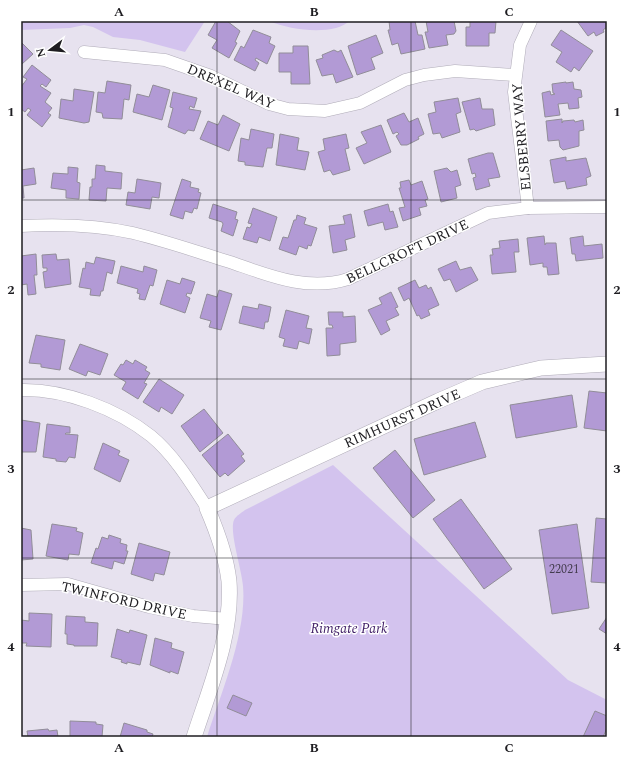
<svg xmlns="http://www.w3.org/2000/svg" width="628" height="758" font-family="Spectral,serif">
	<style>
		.green { fill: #d3c3ee }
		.building { fill: #b29ad5; stroke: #918d98 }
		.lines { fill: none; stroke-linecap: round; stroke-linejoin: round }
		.minor-casing { stroke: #b0acb8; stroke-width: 13 }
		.tertiary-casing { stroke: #b0acb8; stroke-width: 16 }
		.minor { stroke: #fff; stroke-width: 12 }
		.tertiary { stroke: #fff; stroke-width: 15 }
		.grid { fill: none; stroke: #1e1d21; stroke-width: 1; stroke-opacity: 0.55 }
		.labels { text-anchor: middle; stroke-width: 3; stroke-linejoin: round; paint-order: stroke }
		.number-label { font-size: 12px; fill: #433c4e }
		.street-label { font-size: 14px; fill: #1e1d21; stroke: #fff }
		.park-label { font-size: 14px; font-style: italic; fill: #45246a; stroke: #fff }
		.neatline { fill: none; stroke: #1e1d21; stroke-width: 1.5 }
		.grid-label { font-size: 13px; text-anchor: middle; font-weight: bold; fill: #1e1d21 }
	</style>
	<rect width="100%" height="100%" fill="#e7e2ef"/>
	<g class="green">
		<path d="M21,21h184l-20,31 -45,-12 -27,-3 -20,-10 -9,-2 -14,3 -49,2z"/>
		<path d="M269,21h82c-5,2 -10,6 -15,7 -20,5 -48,1 -67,-7z"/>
		<path d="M333,465l235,215 39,20v37h-400c14,-44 40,-104 36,-151 -1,-16 -14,-54 -9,-66 2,-4 7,-7 11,-10z"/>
	</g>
	<g class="building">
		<path d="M216,21h11l13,10 -5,11 2,1 -8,15 -17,-10 5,-8 -9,-5z"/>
		<path d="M389,21h26l3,14h4l3,14 -24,5 -3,-11 -6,2 -4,-15h2z"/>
		<path d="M426,21h28l2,10 -2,3 -8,1 2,10 -19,3 -4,-16h3z"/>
		<path d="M470,21h26l-1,12h-6v13h-23v-19h4z"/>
		<path d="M577,21h30v6l-4,3 1,2 -8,4 -2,-4 -6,4z"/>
		<path d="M253,30l18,7 -2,6 6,3 -8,18 -11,-6 -1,2 4,3 -4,8 -21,-11 7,-14 3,2z"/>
		<path d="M561,30l32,21 -14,20 -5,-4 -3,5 -15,-10 6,-10 -11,-7z"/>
		<path d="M376,35l7,18 -12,5 4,11 -18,6 -9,-29z"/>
		<path d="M21,42l12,12 -11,10h-1z"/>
		<path d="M293,46h15l2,38h-19v-12h-12v-19h14z"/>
		<path d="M334,50l4,2 3,-2 12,27 -17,6 -3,-9 -11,2 -6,-16 7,-2 -1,-3z"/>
		<path d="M32,65l19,15 -5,7 -4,-3 -2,2 11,7 -6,9 7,6 -4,5 3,2 -9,12 -15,-12 4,-5 -3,-2 -3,4 -4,-3v-22l6,-8 -4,-2z"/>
		<path d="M107,81l24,4 -2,15 -5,-1 -2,20 -19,-1 -1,-5 -6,-1 2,-20 7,1z"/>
		<path d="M566,82v1l7,-1 1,7 7,1 1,7 -4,1 1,10 -10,1 -1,-6 -10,1 2,11 -15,2 -3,-24 8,-2 1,4 4,-1 -2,-1 -1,-9z"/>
		<path d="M153,85l17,5 -8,30 -29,-8 4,-18 12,3z"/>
		<path d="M74,89l20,3 -5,30 -5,1 -25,-5 2,-19 12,2z"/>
		<path d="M173,92l24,6 -3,10 -4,-2 -1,3 12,2 -7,20 -6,-1 -3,4 -17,-7 5,-19 -3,-1z"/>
		<path d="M458,98l3,14 -5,2 4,18 -18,6 -2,-5 -7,1 -5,-20 8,-2 -2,-10z"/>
		<path d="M480,98l2,11h11l2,16 -19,6 -2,-2 -4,1 -8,-28z"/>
		<path d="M404,113l5,9 9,-4 6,16 -6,3 1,2 -12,6h-6l-5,-9 3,-2 -2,-2 -4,2 -6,-14z"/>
		<path d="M223,115l17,9 -11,27 -29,-12 8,-18 10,4z"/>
		<path d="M562,119v4l1,-2 11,-1 1,2 8,-2 1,10 -5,1v15l-16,4 -3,-3 -1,-7 -11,1 -2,-20z"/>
		<path d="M381,125l10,27 -27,12 -8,-16 11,-5 -6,-11z"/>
		<path d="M251,129l23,5 -2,14h-5l-4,19 -18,-2v-3l-7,-1 3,-23 8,2z"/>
		<path d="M280,134l19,4 -2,12 12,2 -4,18 -29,-5z"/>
		<path d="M346,134l3,14 -4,1 5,21 -17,5 -3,-5 -6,2 -6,-20 7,-2 -2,-11z"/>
		<path d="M488,153h5l7,24 -12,2 2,7 -14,4 -3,-12 3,-1 -1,-4 -3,1 -4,-15z"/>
		<path d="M566,157v4l20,-3 5,18 -5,2 1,7 -20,4 -2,-8 -11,2 -4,-23z"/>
		<path d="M96,165l9,1v5l17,2 -1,16 -14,-1 -1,13 -17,-1 1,-13h2v-8h3z"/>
		<path d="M68,167l10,1 -1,14 3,1 -1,16 -13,-1v-8l-15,-2 2,-15 15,1z"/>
		<path d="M34,168l2,16 -13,2 1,12h-3v-28z"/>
		<path d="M447,168l4,4 6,-2 4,15 -6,2 2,11 -16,4 -7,-31z"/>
		<path d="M137,179l24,4 -2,15 -7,-1 -2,12 -24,-4 2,-13 7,1z"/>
		<path d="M182,179l9,3 -1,5 9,2 -1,3 3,1 -4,16 -3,-1 -2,5 -7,-2 -2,8 -13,-4z"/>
		<path d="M409,180l2,5 11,-4 6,18 -3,1 2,6 -8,2 2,7 -18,6 -4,-13 6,-1 -6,-19h2l-1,-6z"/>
		<path d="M213,204l24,8 -2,7 3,1 -5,16 -12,-5 2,-7 -1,-2 -13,-4z"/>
		<path d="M388,204l2,8 3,-1 5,16 -13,3 -2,-8 -15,4 -4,-15z"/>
		<path d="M253,208l24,9 -7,24 -11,-4 -2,6 -14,-4 4,-12 3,1 2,-4 -4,-1z"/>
		<path d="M351,214l4,23 -10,3 2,10 -14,3 -4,-27 16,-2 -2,-8z"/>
		<path d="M297,215l9,3 -2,6 13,4 -6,18 -3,-1 -1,4 -8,-3 -3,9 -17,-6 4,-12 5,1 6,-18h2z"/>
		<path d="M544,236l1,9 1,-2h10l3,31 -11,1 -1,-8h-4v-4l-13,2 -3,-27z"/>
		<path d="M583,236l1,10 18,-2 1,14 -27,3 -1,-7h-3l-2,-16z"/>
		<path d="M518,239l1,13h-5l2,20 -24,2 -2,-19h3l-1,-6 8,-1 -1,-7z"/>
		<path d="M36,254l1,21h-3l2,19 -8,1 -1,-11 -6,1v-29z"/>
		<path d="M56,254l1,6 12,-1 2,25 -26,4 -2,-16 4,-1v-3h-4l-1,-13z"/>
		<path d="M96,257l19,4 -3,13 -5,-2 -4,19h-2l-1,5 -10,-1 1,-6 -12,-2 4,-19 2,1 1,-7 8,2z"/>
		<path d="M456,261l4,9 11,-3 7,13 -22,12 -6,-13 -6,2 -6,-12z"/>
		<path d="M121,266l22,6 1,-6 13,4 -4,16 -3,-1 -5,15 -6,-1 1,-5 -3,-1 1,-4 -21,-6z"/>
		<path d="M182,278l13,4 -4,12 -4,-1 -1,3 4,2 -5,15 -25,-9 7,-24 13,4z"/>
		<path d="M415,280l4,8 7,-3 2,4 3,-2 8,18 -11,5 2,5 -9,4 -2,-4 -2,1 -8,-18 -5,3 -6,-13z"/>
		<path d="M219,290l13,4 -11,36 -12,-3 2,-6 -11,-3 7,-24 10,3z"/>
		<path d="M391,292l7,15 -3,1 4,7 -13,6 4,9 -9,5 -13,-25 14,-6 -3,-6z"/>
		<path d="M259,304l12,3 -3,15h-3l-1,7 -25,-6 4,-17 15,3z"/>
		<path d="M286,310l23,6 -3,12 6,1 -3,15 -10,-3 -2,8 -14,-3 2,-7 -6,-2z"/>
		<path d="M328,312h15v5l12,-1 1,26 -16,2v11l-13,1 -1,-28h7l-1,-3h-3z"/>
		<path d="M36,335l29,5 -5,30 -19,-3v-3l-12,-1z"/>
		<path d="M80,344l28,10 -8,21 -12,-4 -2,5 -17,-7z"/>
		<path d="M126,360l7,4 2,-4 12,7 -2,3 5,3 -6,10 3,1 -9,15 -16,-10 4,-7 -12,-7 7,-11 2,1z"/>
		<path d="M159,379l25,16 -12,19 -11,-7 -2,5 -16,-10z"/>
		<path d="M589,391l18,2v38l-23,-3z"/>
		<path d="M572,395l5,32 -61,11 -6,-33z"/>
		<path d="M204,409l19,24 -23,19 -19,-26z"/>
		<path d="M21,420l19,3 -4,29h-15z"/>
		<path d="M475,422l11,35 -62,18 -10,-36z"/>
		<path d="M47,424l23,3v6h-4l-1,1 13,1 -3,23 -6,-1 -3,5 -10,-1v-2l-13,-2z"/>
		<path d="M228,434l16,20 -3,2 4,5 -17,15 -3,-3 -5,4 -18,-22z"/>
		<path d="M103,443l17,8 -2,4 11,5 -9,22 -26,-13z"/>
		<path d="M395,450l40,50 -22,18 -40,-50z"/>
		<path d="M461,499l51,70 -28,20 -51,-70z"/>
		<path d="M596,518l11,1v64l-16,-1z"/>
		<path d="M52,524l25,4 -1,3 7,2 -4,22 -10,-1 -1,6 -22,-4z"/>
		<path d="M577,524l12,84 -37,6 -13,-84z"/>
		<path d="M21,528l10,2 2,29 -12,1z"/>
		<path d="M109,535l12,4 -1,4 7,2 -1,6h2l-4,13 -10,-3 -2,8 -21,-6 5,-15 2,1 4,-12 6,2z"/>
		<path d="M139,543l31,9 -6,23 -9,-2 -2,8 -22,-7z"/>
		<path d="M29,613l23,1 -1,33 -25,-1 1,-3h-6v-23l8,1z"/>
		<path d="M66,616l19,1v5l13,1 -1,23h-23v-1l-7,-1v-10h-2z"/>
		<path d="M607,617v17l-8,-5z"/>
		<path d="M117,629l12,4 1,-3 17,5 -7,30 -13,-3v2l-6,-2 1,-2 -11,-3z"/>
		<path d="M155,638l17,5 -1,5 13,4 -6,22 -8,-3v2l-20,-8z"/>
		<path d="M233,695l19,8 -6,13 -19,-8z"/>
		<path d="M595,711l12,5v12l-4,9h-20z"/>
		<path d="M70,721l26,1v2l7,1 -1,12h-32z"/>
		<path d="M124,723l23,7v2l6,2 -1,3h-32z"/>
		<path d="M48,729l1,2 8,-1 1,7h-30l-1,-6z"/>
	</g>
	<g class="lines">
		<defs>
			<g id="minor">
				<path d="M84,52l81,8 46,16 58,28 19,5 37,2 35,-8 45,-23 19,-5 31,-4 60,4"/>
				<path d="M528,208l-14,-116 6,-47 11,-24"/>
				<path d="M21,226c37,-2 76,-1 112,7 33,8 65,19 97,29 38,13 77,30 118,17l140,-66 40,-5 79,-1"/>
				<path d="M21,390c44,-1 96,19 130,46 23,19 40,47 56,72"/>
				<path d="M21,585l47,-1 81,23 44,9 35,3"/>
			</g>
			<path id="tertiary" d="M194,737c16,-50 39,-103 35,-156 -3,-26 -12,-50 -22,-73l231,-107 44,-19 59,-14 66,-4"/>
		</defs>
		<use href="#minor" class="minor-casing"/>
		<use href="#tertiary" class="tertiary-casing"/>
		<use href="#minor" class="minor"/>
		<use href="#tertiary" class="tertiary"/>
	</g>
	<path class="grid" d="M217,21v716M411,21v716M21,200h586M21,379h586M21,558h586"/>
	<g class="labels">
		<g class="number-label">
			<text x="564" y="573">22021</text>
		</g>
		<g class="street-label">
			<text transform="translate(231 86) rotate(23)" y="5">DREXEL WAY</text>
			<text transform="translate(521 137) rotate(-95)" y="5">ELSBERRY WAY</text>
			<text transform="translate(407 251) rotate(-25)" y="5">BELLCROFT DRIVE</text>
			<text transform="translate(402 418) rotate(-24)" y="5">RIMHURST DRIVE</text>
			<text transform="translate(124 600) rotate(13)" y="5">TWINFORD DRIVE</text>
		</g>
		<g class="park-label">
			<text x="349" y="633">Rimgate Park</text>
		</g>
	</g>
	<rect width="628" height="758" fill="none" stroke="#ffffff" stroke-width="44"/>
	<g transform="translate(50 50) rotate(254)" stroke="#ffffff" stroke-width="3" paint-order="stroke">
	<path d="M0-3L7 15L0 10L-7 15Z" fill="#1e1d21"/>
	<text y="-6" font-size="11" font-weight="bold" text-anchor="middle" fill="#1e1d21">N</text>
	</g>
	<rect x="22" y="22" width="584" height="714" class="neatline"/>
	<g class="grid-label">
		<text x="119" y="16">A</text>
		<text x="314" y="16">B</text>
		<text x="509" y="16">C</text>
		<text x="11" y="116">1</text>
		<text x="617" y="116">1</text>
		<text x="11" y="294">2</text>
		<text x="617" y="294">2</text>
		<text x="11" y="473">3</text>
		<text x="617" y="473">3</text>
		<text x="11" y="651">4</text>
		<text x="617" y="651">4</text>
		<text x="119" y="752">A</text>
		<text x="314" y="752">B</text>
		<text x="509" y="752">C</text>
	</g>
</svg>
